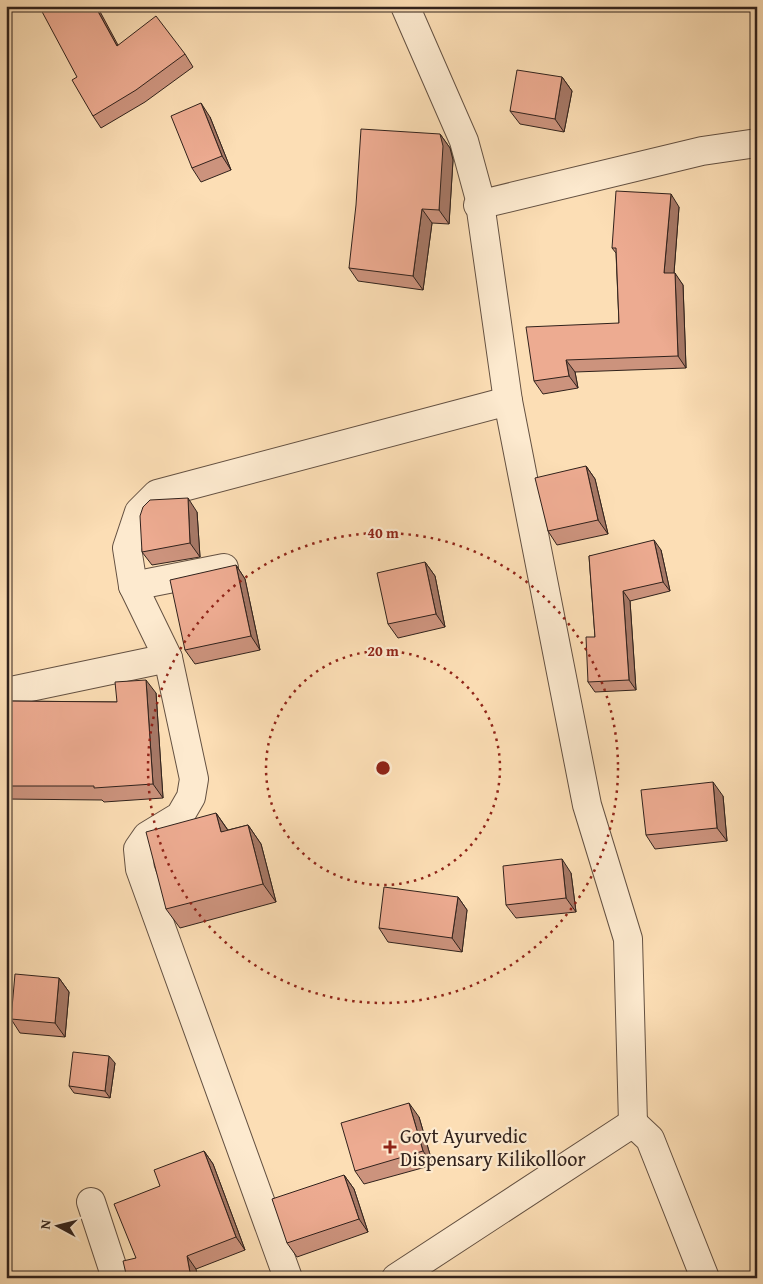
<svg xmlns="http://www.w3.org/2000/svg" width="763" height="1284" font-family="'Gentium Book Plus',serif">
	<style>
		.lines { fill: none; stroke-linecap: round; stroke-linejoin: round }
		.minor-casing { stroke: #645142; stroke-width: 30 }
		.minor { stroke: #fdeacf; stroke-width: 28 }
		.wall { fill: #cc937d; stroke: #31221c }
		.shaded-wall { fill: #a67866; stroke: #31221c }
		.building { fill: #edab91; stroke: #31221c }
		.ring { fill: none; stroke: #8f2418; stroke-width: 2.5; stroke-dasharray: 2.5 5 }
		.poi-dot { fill: #8f2418; stroke: #fdeacf; stroke-width: 2 }
		.labels { text-anchor: middle; stroke-width: 4.5; stroke-linejoin: round; paint-order: stroke }
		.poi-label { font-size: 20px; fill: #31221c; stroke: #fdeacf; text-anchor: start }
		.centre { fill: #8f2418; stroke: #fdeacf; stroke-width: 2.5 }
		.ring-label { font-size: 15px; text-anchor: middle; font-weight: bold; fill: #8f2418; stroke: #fdeacf; stroke-width: 4.5; stroke-linejoin: round; paint-order: stroke }
	</style>
	<rect width="100%" height="100%" fill="#fcdeb5"/>
	<filter id="stains"><feTurbulence type="fractalNoise" baseFrequency=".004" numOctaves="4"/><feColorMatrix values="0 0 0 0 .2 0 0 0 0 .09 0 0 0 0 .02 0 0 0 .5 -.17"/></filter>
	<radialGradient id="worn" r=".72"><stop offset=".6" stop-color="#630" stop-opacity="0"/><stop offset="1" stop-color="#630" stop-opacity=".3"/></radialGradient>
	<g class="lines">
		<defs>
			<g id="minor">
				<path d="M405,6l59,135 15,55 29,205 79,404 41,134 5,184"/>
				<path d="M478,205l224,-54 55,-8"/>
				<path d="M133,586l91,-18"/>
				<path d="M11,691l157,-33"/>
				<path d="M91,1202l25,76"/>
				<path d="M288,1278l-148,-409 -2,-20 9,-13 33,-20 11,-19 3,-18 -26,-121 -35,-72 -6,-38 12,-36 18,-18 351,-93"/>
				<path d="M396,1278l237,-155 17,16 55,139"/>
			</g>
		</defs>
		<use href="#minor" class="minor-casing"/>
		<use href="#minor" class="minor"/>
	</g>
	<g class="wall">
		<path d="M118,45l67,9 8,13 -48,35 -44,26 -8,-12 -16,-39z"/>
		<path d="M562,77l10,14 -8,41 -44,-8 -10,-13z"/>
		<path d="M210,117l21,53 -30,12 -9,-14z"/>
		<path d="M440,134l10,14 3,12 -4,64 -17,-1 -9,67 -65,-9 -9,-13z"/>
		<path d="M679,207l-5,66 9,12 3,83 -111,4 3,16 -35,6 -9,-13 85,-58 -3,-70 -4,-5z"/>
		<path d="M586,466l9,13 13,55 -51,11 -9,-14z"/>
		<path d="M197,512l3,45 -48,8 -10,-13z"/>
		<path d="M661,550l9,41 -40,10 6,89 -41,2 -7,-10 7,-45 -6,-81z"/>
		<path d="M425,562l10,14 10,51 -47,11 -10,-14z"/>
		<path d="M236,565l9,14 15,71 -65,14 -10,-14z"/>
		<path d="M156,693l7,105 -59,4 -2,-2 -96,-1v-98l111,1z"/>
		<path d="M723,796l4,45 -72,8 -9,-14z"/>
		<path d="M216,813l12,17 20,-5 13,19 15,58 -96,26 -14,-19z"/>
		<path d="M571,873l5,39 -60,6 -10,-13z"/>
		<path d="M458,897l9,13 -5,42 -74,-10 -9,-14z"/>
		<path d="M59,978l10,14 -4,45 -45,-4 -9,-14z"/>
		<path d="M115,1063l-5,35 -36,-5 -5,-7z"/>
		<path d="M419,1117l14,48 -69,19 -9,-13z"/>
		<path d="M204,1151l9,13 32,86 -49,19 -60,-11 24,-72z"/>
		<path d="M344,1175l10,14 14,43 -71,25 -10,-14z"/>
	</g>
	<g class="shaded-wall">
		<path d="M95,6h2l28,52 -8,-12z"/>
		<path d="M562,77l10,14 -8,41 -9,-13z"/>
		<path d="M201,103l9,14 21,53 -9,-14z"/>
		<path d="M440,134l10,14 3,12 -4,64 -10,-14z"/>
		<path d="M671,194l8,13 -6,79 -9,-13z"/>
		<path d="M422,209l10,14 -9,67 -10,-14z"/>
		<path d="M675,273l8,12 3,83 -8,-12z"/>
		<path d="M566,360l9,12 3,16 -9,-12z"/>
		<path d="M586,466l9,13 13,55 -10,-14z"/>
		<path d="M188,498l9,14 3,45 -10,-14z"/>
		<path d="M654,540l7,10 9,41 -7,-9z"/>
		<path d="M425,562l10,14 10,51 -9,-13z"/>
		<path d="M236,565l9,14 15,71 -9,-14z"/>
		<path d="M623,591l7,10 6,89 -7,-10z"/>
		<path d="M146,680l10,13 7,105 -10,-14z"/>
		<path d="M713,782l10,14 4,45 -10,-13z"/>
		<path d="M216,813l13,19h-8z"/>
		<path d="M248,825l13,19 15,58 -13,-18z"/>
		<path d="M562,859l9,14 5,39 -10,-14z"/>
		<path d="M458,897l9,13 -5,42 -10,-14z"/>
		<path d="M59,978l10,14 -4,45 -10,-14z"/>
		<path d="M109,1056l6,7 -5,35 -5,-7z"/>
		<path d="M409,1103l10,14 14,48 -10,-14z"/>
		<path d="M204,1151l9,13 32,86 -9,-13z"/>
		<path d="M344,1175l10,14 14,43 -9,-13z"/>
		<path d="M187,1256l9,13 2,9h-7z"/>
	</g>
	<g class="building">
		<path d="M39,6h56l22,40 39,-30 29,38 -49,36 -43,26 -21,-36 5,-3z"/>
		<path d="M517,70l45,7 -7,42 -45,-8z"/>
		<path d="M201,103l21,53 -30,12 -21,-52z"/>
		<path d="M361,129l79,5 3,12 -4,64 -17,-1 -9,67 -64,-8 7,-63z"/>
		<path d="M616,191l55,3 -7,79h11l3,83 -112,4 3,16 -35,5 -8,-54 93,-4 -3,-75h-4z"/>
		<path d="M586,466l12,54 -50,11 -13,-53z"/>
		<path d="M188,498l2,45 -48,9 -2,-36 3,-9 7,-7z"/>
		<path d="M654,540l9,42 -40,9 6,89 -41,2 -2,-45h9l-6,-81z"/>
		<path d="M425,562l11,52 -48,10 -11,-51z"/>
		<path d="M236,565l15,71 -66,14 -15,-70z"/>
		<path d="M146,680l7,104 -59,4v-2h-88v-85l111,1 -2,-20z"/>
		<path d="M713,782l4,46 -71,7 -5,-45z"/>
		<path d="M216,813l5,19 27,-7 15,59 -97,25 -20,-77z"/>
		<path d="M562,859l4,39 -60,7 -3,-39z"/>
		<path d="M384,887l74,10 -6,41 -73,-10z"/>
		<path d="M15,974l44,4 -4,45 -44,-4z"/>
		<path d="M73,1052l36,4 -4,35 -36,-5z"/>
		<path d="M409,1103l14,48 -68,20 -14,-48z"/>
		<path d="M204,1151l32,86 -49,19 4,22h-64l-4,-17 13,-3 -22,-54 46,-18 -6,-16z"/>
		<path d="M344,1175l15,44 -72,24 -15,-44z"/>
	</g>
	<g class="ring">
		<circle cx="383" cy="768" r="117"/>
		<circle cx="383" cy="768" r="235"/>
	</g>
	<path class="poi-dot" d="M387.5 1139.5h5v5h5v5h-5v5h-5v-5h-5v-5h5z"/>
	<g class="labels">
		<g class="poi-label">
			<text x="400" y="1143">Govt Ayurvedic<tspan x="400" dy="23">Dispensary Kilikolloor</tspan></text>
		</g>
	</g>
	<circle cx="383" cy="768" r="8" class="centre"/>
	<g class="ring-label">
		<text x="383" y="538">40 m</text>
		<text x="383" y="656">20 m</text>
	</g>
	<rect width="763" height="1284" fill="none" stroke="#fcdeb5" stroke-width="25"/>
	<rect x="8" y="8" width="748" height="1269" fill="none" stroke="#31221c" stroke-width="2.5"/>
	<rect x="12" y="12" width="738" height="1259" fill="none" stroke="#31221c"/>
	<g transform="translate(58 1226) rotate(277)" stroke="#fdeacf" stroke-width="4" paint-order="stroke">
	<path d="M0-4L9 19L0 12L-9 19Z" fill="#31221c"/>
	<text y="-8" font-size="14" font-weight="bold" text-anchor="middle" fill="#31221c">N</text>
	</g>
	<rect width="100%" height="100%" filter="url(#stains)"/>
	<rect width="100%" height="100%" fill="url(#worn)"/>
</svg>
